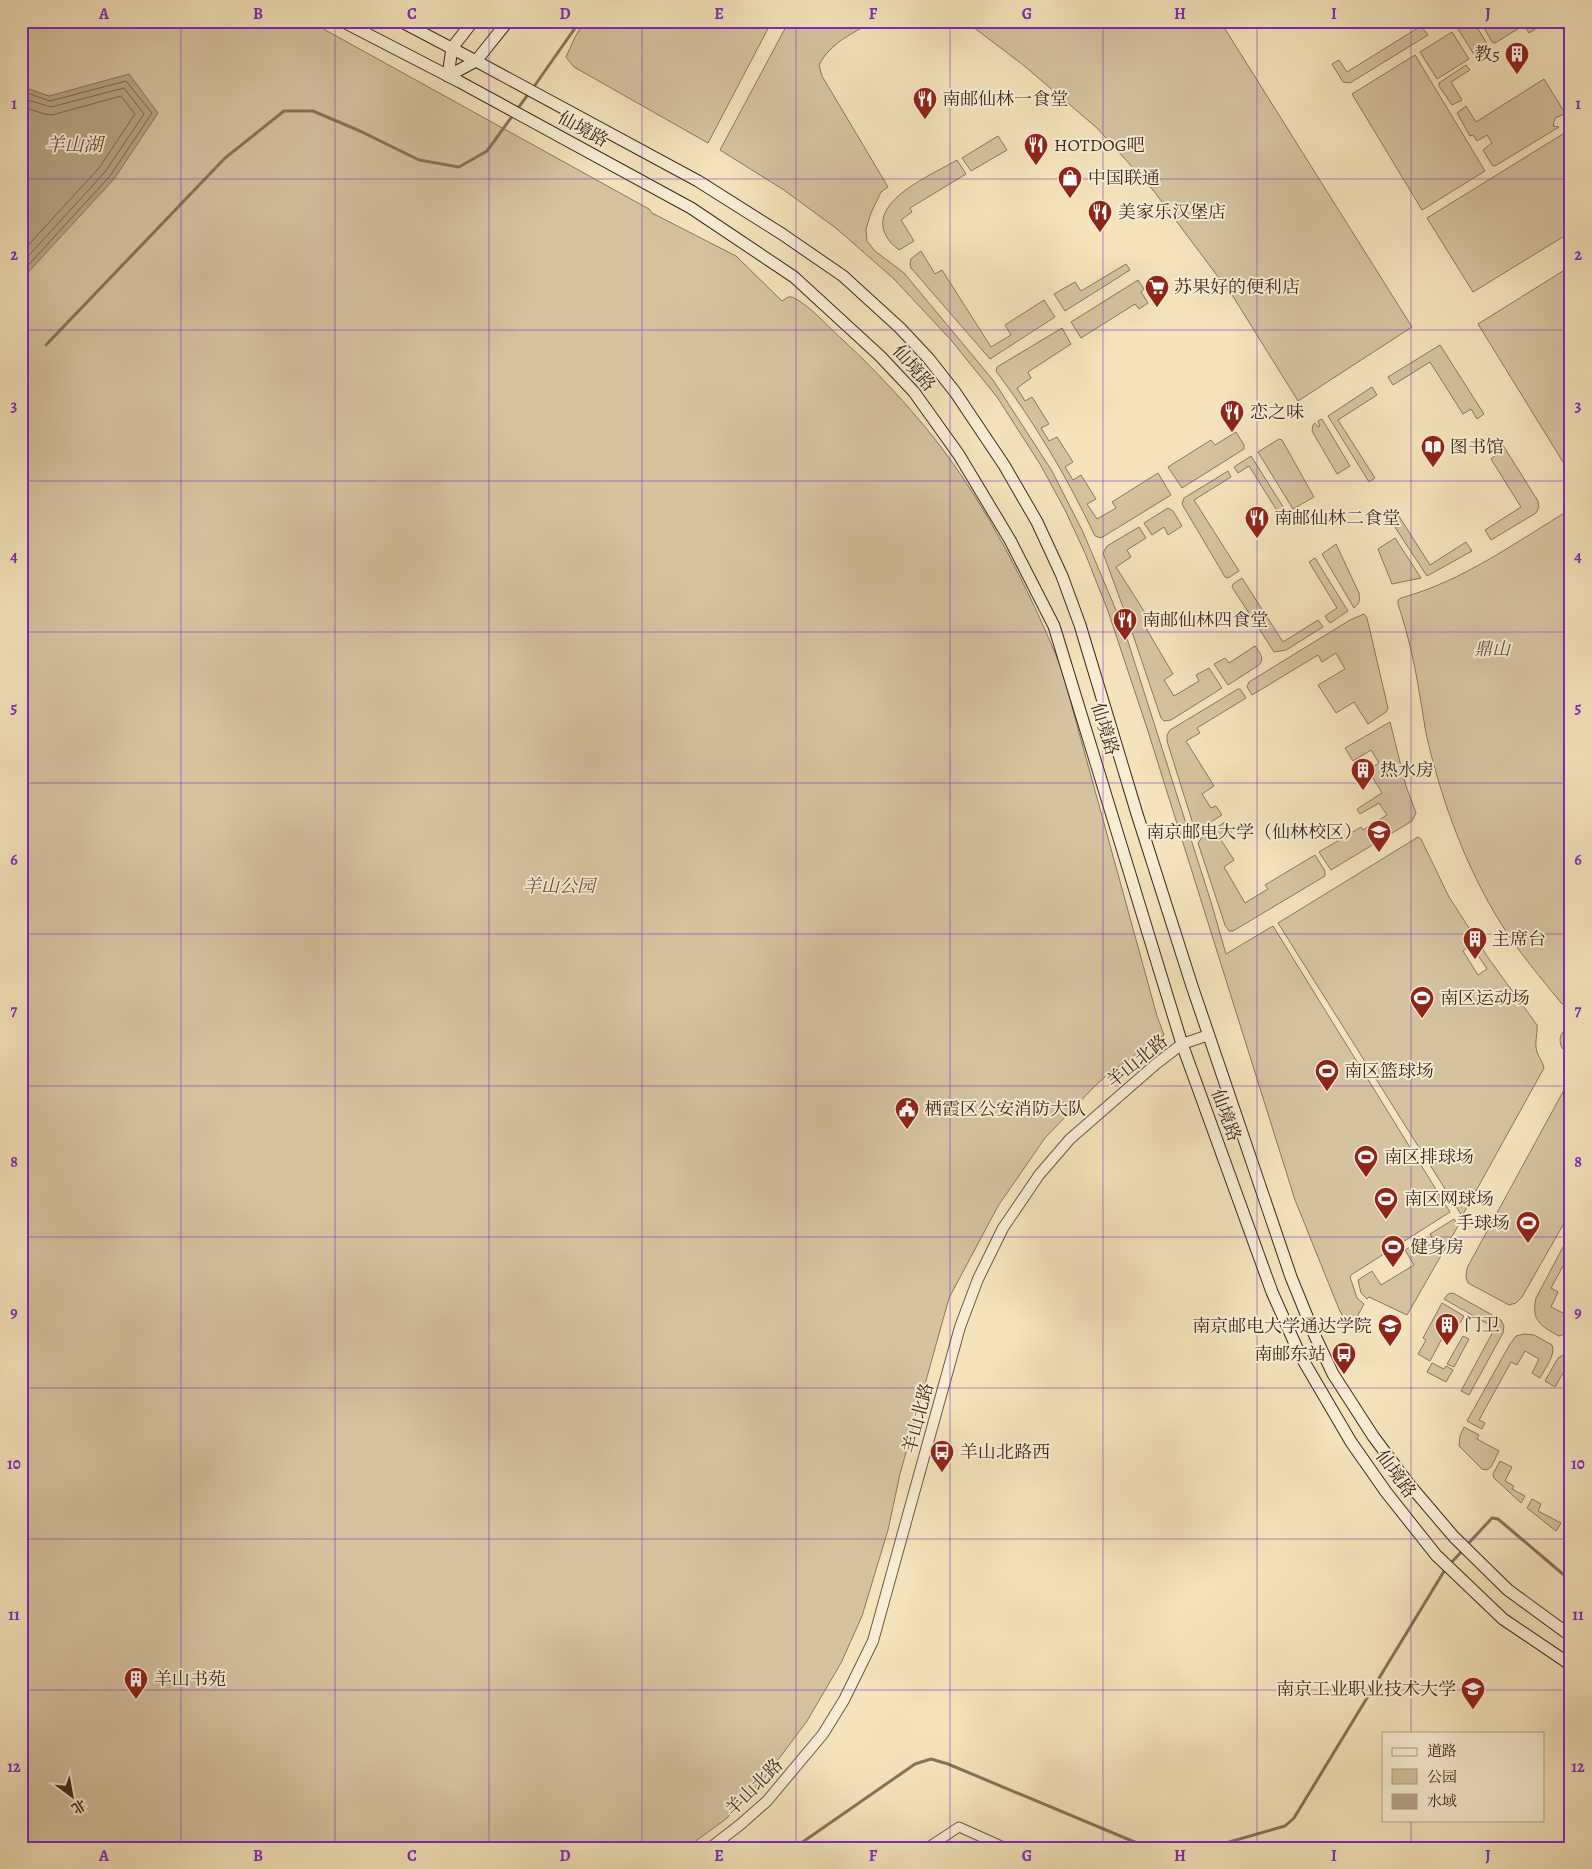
<svg xmlns="http://www.w3.org/2000/svg" width="1592" height="1869" font-family="Alegreya,'Noto Serif SC',serif">
	<style>
		.green { fill: #d5c3a0; stroke: #89765e; fill-rule: evenodd }
		.water { fill: #b6a485; stroke: #86735b }
		.lines { fill: none; stroke-linecap: round; stroke-linejoin: round }
		.shore { stroke: #7a6651; stroke-width: 1 }
		.stream { stroke: #86735b; stroke-width: 3 }
		.minor-casing { stroke: #6b5844; stroke-width: 11 }
		.tertiary-casing { stroke: #6b5844; stroke-width: 12 }
		.secondary-casing { stroke: #3d291d; stroke-width: 13 }
		.minor { stroke: #f8edd3; stroke-width: 9 }
		.tertiary { stroke: #f8edd3; stroke-width: 10 }
		.secondary { stroke: #f8edd3; stroke-width: 11 }
		.grid { fill: none; stroke: #7b2cbf; stroke-width: 1; stroke-opacity: 0.55 }
		.labels { text-anchor: middle; stroke-width: 4; stroke-linejoin: round; paint-order: stroke }
		.poi-label { font-size: 18px; fill: #3d291d; stroke: #f8edd3; text-anchor: start }
		.street-label { font-size: 18px; fill: #3d291d; stroke: #f8edd3 }
		.park-label { font-size: 18px; font-style: italic; fill: #63503e; stroke: #f8edd3 }
		.water-label { font-size: 19px; font-style: italic; fill: #614e3c; stroke: #f8edd3 }
		.neatline { fill: none; stroke: #7b2cbf; stroke-width: 2 }
		.grid-label { font-size: 16px; text-anchor: middle; font-weight: bold; fill: #7b2cbf }
	</style>
	<rect width="100%" height="100%" fill="#f4e3bb"/>
	<filter id="stains"><feTurbulence type="fractalNoise" baseFrequency=".004" numOctaves="4"/><feColorMatrix values="0 0 0 0 .2 0 0 0 0 .09 0 0 0 0 .02 0 0 0 .5 -.17"/></filter>
	<radialGradient id="worn" r=".72"><stop offset=".6" stop-color="#630" stop-opacity="0"/><stop offset="1" stop-color="#630" stop-opacity=".3"/></radialGradient>
	<g class="green">
		<path d="M21,21h288l340,188 3,4 84,43 46,45 6,-4h4c18,8 37,31 52,44 32,30 63,63 90,97 54,69 94,150 127,229l96,349 7,19 -56,39 -14,13 -49,51 -47,68 -49,92 -49,176 -12,56 -26,86 -21,47 -34,58 -44,59 -37,39 -40,29h-665z"/>
		<path d="M585,21h187l-64,122 -134,-76 -8,-10 9,-20z"/>
		<path d="M789,21h85c-22,13 -43,21 -55,44l3,11 66,111 -7,5 -10,21 -5,16 1,12 8,10 29,22 89,107 59,91 31,61 41,97 87,273 15,52 47,-28 177,286 -99,63 -1,2 7,21 7,6 -14,26 -11,-21 -44,-109 -148,-472 -39,-117 -23,-58 -20,-43 -25,-46 -43,-67 -46,-57 -57,-61 -57,-50 -53,-39 -64,-40z"/>
		<path d="M965,21h255l192,306 -114,74 -64,-103 -81,-108 -56,-62 -75,-64z"/>
		<path d="M1470,21h3l16,26 -14,9 -17,-27z"/>
		<path d="M1480,21h68l-19,12 -5,-8 -29,18 -3,-1z"/>
		<path d="M1421,26l7,9 -78,48 -7,-1 -11,-18 7,-4 8,12z"/>
		<path d="M1452,32l17,27 -32,20 -17,-27z"/>
		<path d="M1415,55l70,116 -63,39 -70,-116z"/>
		<path d="M1466,65l4,5 -19,12 11,18 -10,5 -13,-19v-3z"/>
		<path d="M1544,79l19,31 8,-4v5l-16,7 -2,8 6,1 -64,39 -3,-1 -9,-15 9,-7 -5,-8 -10,6 -4,-6 -3,1 -13,-23 9,-7 10,16z"/>
		<path d="M1571,129v103l-98,60 -46,-74z"/>
		<path d="M998,136l9,14 -36,21 -9,-13z"/>
		<path d="M957,160l9,14 -56,34 2,4 -11,8 13,21 -15,9c-4,-4 -9,-7 -11,-11 -25,-37 46,-65 69,-79z"/>
		<path d="M921,251l14,23 7,-4 49,77 20,-12 -6,-10 39,-25 11,17 -65,42 -79,-91 -1,-4 1,-5z"/>
		<path d="M1126,264l4,6 -65,41 -11,-17 21,-12 6,9z"/>
		<path d="M1571,266v209l-93,-151z"/>
		<path d="M1138,280l6,9 -3,3 7,11 -9,6 -4,-5 -54,34 -10,-16z"/>
		<path d="M1062,328l9,16 -43,28 3,6 -14,10 8,13 7,-4 17,27 -8,4 8,13 8,-4 16,25 -8,5 8,13 8,-5 15,24 -9,5 10,15 19,-11 -4,-6 46,-29 13,22 -70,43 -6,-2c-28,-59 -60,-113 -99,-165l1,-4z"/>
		<path d="M1440,345l44,69 -7,5 -6,-10 -8,5 -33,-52 -37,23 -5,-8z"/>
		<path d="M1372,387l5,8 -39,25 37,58 -6,4 -41,-66z"/>
		<path d="M1322,419l28,47 -13,8 -25,-43 1,-6 2,-2 3,4 2,-1 -2,-5z"/>
		<path d="M1236,432l8,13v4l-62,39 -14,-21 43,-27 4,5z"/>
		<path d="M1279,439l3,1 32,57 -21,12 -35,-57z"/>
		<path d="M1499,439l39,62 1,6 -3,6 -45,27 -6,-10 36,-23 -30,-48 7,-6 -6,-10z"/>
		<path d="M1251,456l36,57 -6,4 -32,-51 -11,7 -4,-6z"/>
		<path d="M1228,471l3,6 -37,23 45,71 -11,7 -3,-1 -43,-73 2,-6z"/>
		<path d="M1168,508l5,3 9,15 -14,9 -4,-8 -12,8 -8,-12z"/>
		<path d="M1571,509v492l-9,3c-22,-27 -44,-53 -62,-82 -34,-55 -57,-118 -72,-180 -4,-15 -5,-31 -8,-45 -5,-32 -12,-63 -22,-93v-4l3,-2c62,-17 115,-56 170,-89z"/>
		<path d="M1395,510l35,55 36,-23 6,9 -45,25 -40,-61z"/>
		<path d="M1139,527l7,11 -19,12 4,7 -15,10 33,52 -6,4 30,51 -9,6 10,16 25,-15 -3,-6 13,-7 13,20 -51,32 -7,1 -3,-3 -31,-92 -27,-73 4,-7z"/>
		<path d="M1395,538l26,40 -29,6 -14,-35z"/>
		<path d="M1336,544l23,49c1,7 1,10 -5,15l-32,-54z"/>
		<path d="M1315,558l33,53 -18,12 -5,-7 12,-8 -28,-46z"/>
		<path d="M1242,578l41,64 35,-22 5,7 -37,23 -12,2 -42,-65 1,-3z"/>
		<path d="M1364,614l3,4 21,90 -2,4 -18,12 -14,-22 -18,11 -18,-28 27,-16 -9,-16 -14,9 -4,-7 -66,40 -5,-8 2,-5 101,-62z"/>
		<path d="M1255,646c5,7 10,12 4,19l-31,20 -14,-21 11,-6 4,5z"/>
		<path d="M1238,689h2l6,9 -49,30 3,5 -14,8 28,45 -12,8 9,14 5,-2 6,9 -21,13h-5l-3,-4 -26,-83v-6l3,-5z"/>
		<path d="M1390,722l16,64 10,27 -4,8 -81,49 -12,-18 42,-25 2,3 24,-15 -8,-12 -19,11 -3,-5 25,-16 -14,-23 11,-7 -8,-13 -18,11 -8,-13z"/>
		<path d="M1225,822l7,11 -11,7 13,20 -10,7 21,36 23,-14 -3,-4 50,-30 10,16v5l-92,55h-4l-4,-6 -27,-82 5,-7z"/>
		<path d="M1418,837l3,2 28,58 40,62 48,66c1,9 -3,17 0,27 2,6 6,10 7,16l-82,148 -184,-293zM1471,945l16,24 -9,6 -15,-24z"/>
		<path d="M1571,1027v28c-14,-5 -15,-24 0,-28z"/>
		<path d="M1571,1083v128l-49,86 -6,6 -7,2 -41,-22 -2,-6 1,-9 98,-180z"/>
		<path d="M1454,1219l4,7 -51,89 -38,-18 -2,2 -6,-6 -3,-13 14,-9 9,14 33,-20 -9,-15 11,-7 5,7 13,-8 -4,-8z"/>
		<path d="M1571,1232v19l-20,37 7,4 -7,15 14,7 6,-10c0,12 3,29 -12,32 -18,-10 -28,-15 -23,-38z"/>
		<path d="M1453,1293l48,27 3,6 -1,7 -34,62 -8,-4 34,-63 -51,-29 4,-5z"/>
		<path d="M1442,1303l22,13 -4,7 -8,-3 -22,41 -12,-7 8,-14 -3,-2z"/>
		<path d="M1524,1334l10,1 18,10c4,10 -7,23 -12,33l-8,-5 7,-14 -14,-8 -8,14 -6,-3 -32,58 6,3 -3,6 -15,-8 43,-77 6,-8z"/>
		<path d="M1463,1336l6,3 -15,28 -7,-3z"/>
		<path d="M1565,1354l6,1v21l-8,-3 -8,14 -10,-6 13,-23z"/>
		<path d="M1432,1363l12,6 2,-3 7,4 -7,12 -19,-10z"/>
		<path d="M1464,1427l15,8 -2,4 22,12 -8,16 -4,3 -5,-1 -23,-23 1,-10z"/>
		<path d="M1500,1461l12,6 -7,14 9,5 -2,3 13,7 -4,7 -27,-25 -1,-4z"/>
		<path d="M1532,1499l9,5 -3,7 23,12 -5,8 -29,-23z"/>
	</g>
	<path class="water" d="M129,74l29,39 -44,66 -93,101v-194l28,10z"/>
	<g class="lines">
		<g class="shore">
			<path d="M21,91l29,10 76,-20 26,32 -42,63 -89,97"/>
			<path d="M21,98l30,9 73,-19 20,26 -39,58 -84,92"/>
			<path d="M21,106l23,8 8,1 69,-19 14,18 -36,54 -78,85"/>
		</g>
		<g class="stream">
			<path d="M533,88l47,-67"/>
			<path d="M46,345l179,-187 59,-47h29l47,20 59,29 40,7 28,-16 42,-58"/>
			<path d="M1467,1545l25,-27 6,1 73,62"/>
			<path d="M1450,1564l13,-14"/>
			<path d="M794,1848l121,-84 16,-5 17,5 201,84"/>
			<path d="M1208,1848l77,-22 9,-8 152,-250"/>
		</g>
		<defs>
			<path id="minor" d="M927,1848l32,-21 47,21"/>
			<path id="tertiary" d="M710,1848l31,-24 26,-23 56,-67 21,-34 29,-59 87,-314 18,-48 25,-51 36,-53 31,-36 86,-75 26,-20 27,-9"/>
			<g id="secondary">
				<path d="M342,21l118,61 231,126 103,69 86,79 34,36 45,63 51,85 44,86 128,418 90,248 28,63 51,87 35,50 50,63 67,64 68,46"/>
				<path d="M400,21l76,40 222,120 84,53 61,42 57,52 29,31 26,33 49,73 33,57 25,54 18,49 57,189 55,172 99,291 24,59 18,38 40,62 35,47 46,54 54,53 63,46"/>
				<path d="M448,76l28,-15 32,-40"/>
				<path d="M448,76l4,-28 21,-27"/>
			</g>
		</defs>
		<use href="#minor" class="minor-casing"/>
		<use href="#tertiary" class="tertiary-casing"/>
		<use href="#secondary" class="secondary-casing"/>
		<use href="#minor" class="minor"/>
		<use href="#tertiary" class="tertiary"/>
		<use href="#secondary" class="secondary"/>
	</g>
	<path class="grid" d="M181,21v1827M335,21v1827M489,21v1827M642,21v1827M796,21v1827M950,21v1827M1103,21v1827M1257,21v1827M1411,21v1712M21,179h1550M21,330h1550M21,481h1550M21,632h1550M21,783h1550M21,934h1550M21,1086h1550M21,1237h1550M21,1388h1550M21,1539h1550M21,1690h1550M1411,1820v28"/>
	<defs>
		<symbol id="building-pin" viewBox="-11 -11 22 30"><path d="M0 17L-7.5 6A9.5 9.5 0 1 1 7.5 6Z" fill="#8f2418" stroke="#f8edd3"/><path d="M-4-6H4V6H1V3H-1V6H-4ZM-2.5-4.3h1.7v1.8h-1.7ZM.8-4.3h1.7v1.8H.8ZM-2.5-1h1.7V.8h-1.7ZM.8-1h1.7V.8H.8Z" fill="#fff"/></symbol>
		<symbol id="restaurant-pin" viewBox="-11 -11 22 30"><path d="M0 17L-7.5 6A9.5 9.5 0 1 1 7.5 6Z" fill="#8f2418" stroke="#f8edd3"/><path d="M-5-6h1v4h1v-4h1v4h1v-4h1v5L-1.5 .5V6h-2V.5L-5-1ZM5-6V6H3V1.5H1.5Q1.5-4 5-6Z" fill="#fff"/></symbol>
		<symbol id="shop-pin" viewBox="-11 -11 22 30"><path d="M0 17L-7.5 6A9.5 9.5 0 1 1 7.5 6Z" fill="#8f2418" stroke="#f8edd3"/><path d="M-5-2.5h2.3a2.7 3.5 0 0 1 5.4 0H5L5.5 6h-11ZM-1.5-2.5h3a1.5 2.3 0 0 0-3 0Z" fill="#fff"/></symbol>
		<symbol id="supermarket-pin" viewBox="-11 -11 22 30"><path d="M0 17L-7.5 6A9.5 9.5 0 1 1 7.5 6Z" fill="#8f2418" stroke="#f8edd3"/><path d="M-6-5.5h2.5l.6 2H6L4.5 2H-2.5L-4.4-4H-6ZM-1.5 3.2a1.3 1.3 0 1 0 .1 0ZM3 3.2a1.3 1.3 0 1 0 .1 0Z" fill="#fff"/></symbol>
		<symbol id="library-pin" viewBox="-11 -11 22 30"><path d="M0 17L-7.5 6A9.5 9.5 0 1 1 7.5 6Z" fill="#8f2418" stroke="#f8edd3"/><path d="M-6-4Q-3-5.5-.7-3.5V5Q-3 3-6 4ZM6-4Q3-5.5 .7-3.5V5Q3 3 6 4Z" fill="#fff"/></symbol>
		<symbol id="university-pin" viewBox="-11 -11 22 30"><path d="M0 17L-7.5 6A9.5 9.5 0 1 1 7.5 6Z" fill="#8f2418" stroke="#f8edd3"/><path d="M0-5L7-2L0 1L-7-2ZM-4 1L0 2.5L4 1V4Q0 6-4 4Z" fill="#fff"/></symbol>
		<symbol id="stadium-pin" viewBox="-11 -11 22 30"><path d="M0 17L-7.5 6A9.5 9.5 0 1 1 7.5 6Z" fill="#8f2418" stroke="#f8edd3"/><path d="M0-5a6.5 5 0 1 0 0 10a6.5 5 0 1 0 0-10ZM-3.5-1.8h7v3.6h-7Z" fill="#fff"/></symbol>
		<symbol id="civic-pin" viewBox="-11 -11 22 30"><path d="M0 17L-7.5 6A9.5 9.5 0 1 1 7.5 6Z" fill="#8f2418" stroke="#f8edd3"/><path d="M-.6-6.5H3V-4.5H.6V-3L4-1V1h2V6H-6V1h2V-1L-.6-3ZM-1.2 2.5V6h2.4V2.5Z" fill="#fff"/></symbol>
		<symbol id="bus-pin" viewBox="-11 -11 22 30"><path d="M0 17L-7.5 6A9.5 9.5 0 1 1 7.5 6Z" fill="#8f2418" stroke="#f8edd3"/><path d="M-5-6H5V4H4V6H2V4H-2V6H-4V4H-5ZM-3.5-4V0h7V-4ZM-3.5 1.2v1.5H-2V1.2ZM2 1.2v1.5H3.5V1.2Z" fill="#fff"/></symbol>
	</defs>
	<g fill-rule="evenodd">
		<use href="#building-pin" x="1503" y="40" width="28" height="38"/>
		<use href="#restaurant-pin" x="911" y="85" width="28" height="38"/>
		<use href="#restaurant-pin" x="1022" y="131" width="28" height="38"/>
		<use href="#shop-pin" x="1056" y="164" width="28" height="38"/>
		<use href="#restaurant-pin" x="1086" y="198" width="28" height="38"/>
		<use href="#supermarket-pin" x="1143" y="273" width="28" height="38"/>
		<use href="#restaurant-pin" x="1218" y="398" width="28" height="38"/>
		<use href="#library-pin" x="1419" y="433" width="28" height="38"/>
		<use href="#restaurant-pin" x="1243" y="504" width="28" height="38"/>
		<use href="#restaurant-pin" x="1111" y="606" width="28" height="38"/>
		<use href="#building-pin" x="1349" y="756" width="28" height="38"/>
		<use href="#university-pin" x="1365" y="818" width="28" height="38"/>
		<use href="#building-pin" x="1461" y="925" width="28" height="38"/>
		<use href="#stadium-pin" x="1408" y="984" width="28" height="38"/>
		<use href="#stadium-pin" x="1313" y="1057" width="28" height="38"/>
		<use href="#civic-pin" x="893" y="1095" width="28" height="38"/>
		<use href="#stadium-pin" x="1352" y="1143" width="28" height="38"/>
		<use href="#stadium-pin" x="1372" y="1185" width="28" height="38"/>
		<use href="#stadium-pin" x="1514" y="1209" width="28" height="38"/>
		<use href="#stadium-pin" x="1379" y="1233" width="28" height="38"/>
		<use href="#building-pin" x="1433" y="1311" width="28" height="38"/>
		<use href="#university-pin" x="1376" y="1312" width="28" height="38"/>
		<use href="#bus-pin" x="1330" y="1340" width="28" height="38"/>
		<use href="#bus-pin" x="928" y="1438" width="28" height="38"/>
		<use href="#building-pin" x="122" y="1665" width="28" height="38"/>
		<use href="#university-pin" x="1459" y="1675" width="28" height="38"/>
	</g>
	<g class="labels">
		<g class="poi-label">
			<text x="1500" y="60" text-anchor="end">教5</text>
			<text x="942" y="105">南邮仙林一食堂</text>
			<text x="1054" y="151">HOTDOG吧</text>
			<text x="1088" y="184">中国联通</text>
			<text x="1118" y="218">美家乐汉堡店</text>
			<text x="1174" y="293">苏果好的便利店</text>
			<text x="1250" y="418">恋之味</text>
			<text x="1450" y="453">图书馆</text>
			<text x="1274" y="524">南邮仙林二食堂</text>
			<text x="1142" y="626">南邮仙林四食堂</text>
			<text x="1380" y="776">热水房</text>
			<text x="1362" y="838" text-anchor="end">南京邮电大学（仙林校区）</text>
			<text x="1492" y="945">主席台</text>
			<text x="1440" y="1004">南区运动场</text>
			<text x="1344" y="1077">南区篮球场</text>
			<text x="924" y="1115">栖霞区公安消防大队</text>
			<text x="1384" y="1163">南区排球场</text>
			<text x="1404" y="1205">南区网球场</text>
			<text x="1510" y="1229" text-anchor="end">手球场</text>
			<text x="1410" y="1253">健身房</text>
			<text x="1464" y="1331">门卫</text>
			<text x="1372" y="1332" text-anchor="end">南京邮电大学通达学院</text>
			<text x="1326" y="1360" text-anchor="end">南邮东站</text>
			<text x="960" y="1458">羊山北路西</text>
			<text x="154" y="1685">羊山书苑</text>
			<text x="1456" y="1695" text-anchor="end">南京工业职业技术大学</text>
		</g>
		<g class="street-label">
			<text transform="translate(583 129) rotate(29)" y="6">仙境路</text>
			<text transform="translate(914 368) rotate(49)" y="6">仙境路</text>
			<text transform="translate(1105 729) rotate(73)" y="6">仙境路</text>
			<text transform="translate(1137 1061) rotate(-39)" y="6">羊山北路</text>
			<text transform="translate(1226 1115) rotate(70)" y="6">仙境路</text>
			<text transform="translate(918 1418) rotate(-75)" y="6">羊山北路</text>
			<text transform="translate(1396 1474) rotate(54)" y="6">仙境路</text>
			<text transform="translate(754 1787) rotate(-45)" y="6">羊山北路</text>
		</g>
		<g class="park-label">
			<text x="1492" y="655">鼎山</text>
			<text x="559" y="892">羊山公园</text>
		</g>
		<g class="water-label">
			<text x="74" y="151">羊山湖</text>
		</g>
	</g>
	<rect width="1592" height="1869" fill="none" stroke="#f4e3bb" stroke-width="55"/>
	<rect x="1382" y="1732" width="162" height="90" fill="#f8edd3" stroke="#ad9f8a"/>
	<rect x="1392" y="1748" width="25" height="8" fill="#f8edd3" stroke="#ad9f8a"/>
	<text x="1427" y="1756" font-size="15" fill="#3d291d">道路</text>
	<rect x="1392" y="1769" width="25" height="15" fill="#d5c3a0" stroke="#ad9f8a"/>
	<text x="1427" y="1782" font-size="15" fill="#3d291d">公园</text>
	<rect x="1392" y="1794" width="25" height="15" fill="#b6a485" stroke="#ad9f8a"/>
	<text x="1427" y="1806" font-size="15" fill="#3d291d">水域</text>
	<g transform="translate(72 1796) rotate(148)" stroke="#f8edd3" stroke-width="4" paint-order="stroke">
	<path d="M0-4L9 19L0 12L-9 19Z" fill="#3d291d"/>
	<text y="-8" font-size="14" font-weight="bold" text-anchor="middle" fill="#3d291d">北</text>
	</g>
	<rect x="28" y="28" width="1536" height="1814" class="neatline"/>
	<g class="grid-label">
		<text x="104" y="19">A</text>
		<text x="258" y="19">B</text>
		<text x="412" y="19">C</text>
		<text x="565" y="19">D</text>
		<text x="719" y="19">E</text>
		<text x="873" y="19">F</text>
		<text x="1027" y="19">G</text>
		<text x="1180" y="19">H</text>
		<text x="1334" y="19">I</text>
		<text x="1488" y="19">J</text>
		<text x="14" y="109">1</text>
		<text x="1578" y="109">1</text>
		<text x="14" y="260">2</text>
		<text x="1578" y="260">2</text>
		<text x="14" y="411">3</text>
		<text x="1578" y="411">3</text>
		<text x="14" y="562">4</text>
		<text x="1578" y="562">4</text>
		<text x="14" y="713">5</text>
		<text x="1578" y="713">5</text>
		<text x="14" y="865">6</text>
		<text x="1578" y="865">6</text>
		<text x="14" y="1016">7</text>
		<text x="1578" y="1016">7</text>
		<text x="14" y="1167">8</text>
		<text x="1578" y="1167">8</text>
		<text x="14" y="1318">9</text>
		<text x="1578" y="1318">9</text>
		<text x="14" y="1469">10</text>
		<text x="1578" y="1469">10</text>
		<text x="14" y="1620">11</text>
		<text x="1578" y="1620">11</text>
		<text x="14" y="1772">12</text>
		<text x="1578" y="1772">12</text>
		<text x="104" y="1861">A</text>
		<text x="258" y="1861">B</text>
		<text x="412" y="1861">C</text>
		<text x="565" y="1861">D</text>
		<text x="719" y="1861">E</text>
		<text x="873" y="1861">F</text>
		<text x="1027" y="1861">G</text>
		<text x="1180" y="1861">H</text>
		<text x="1334" y="1861">I</text>
		<text x="1488" y="1861">J</text>
	</g>
	<rect width="100%" height="100%" filter="url(#stains)"/>
	<rect width="100%" height="100%" fill="url(#worn)"/>
</svg>
